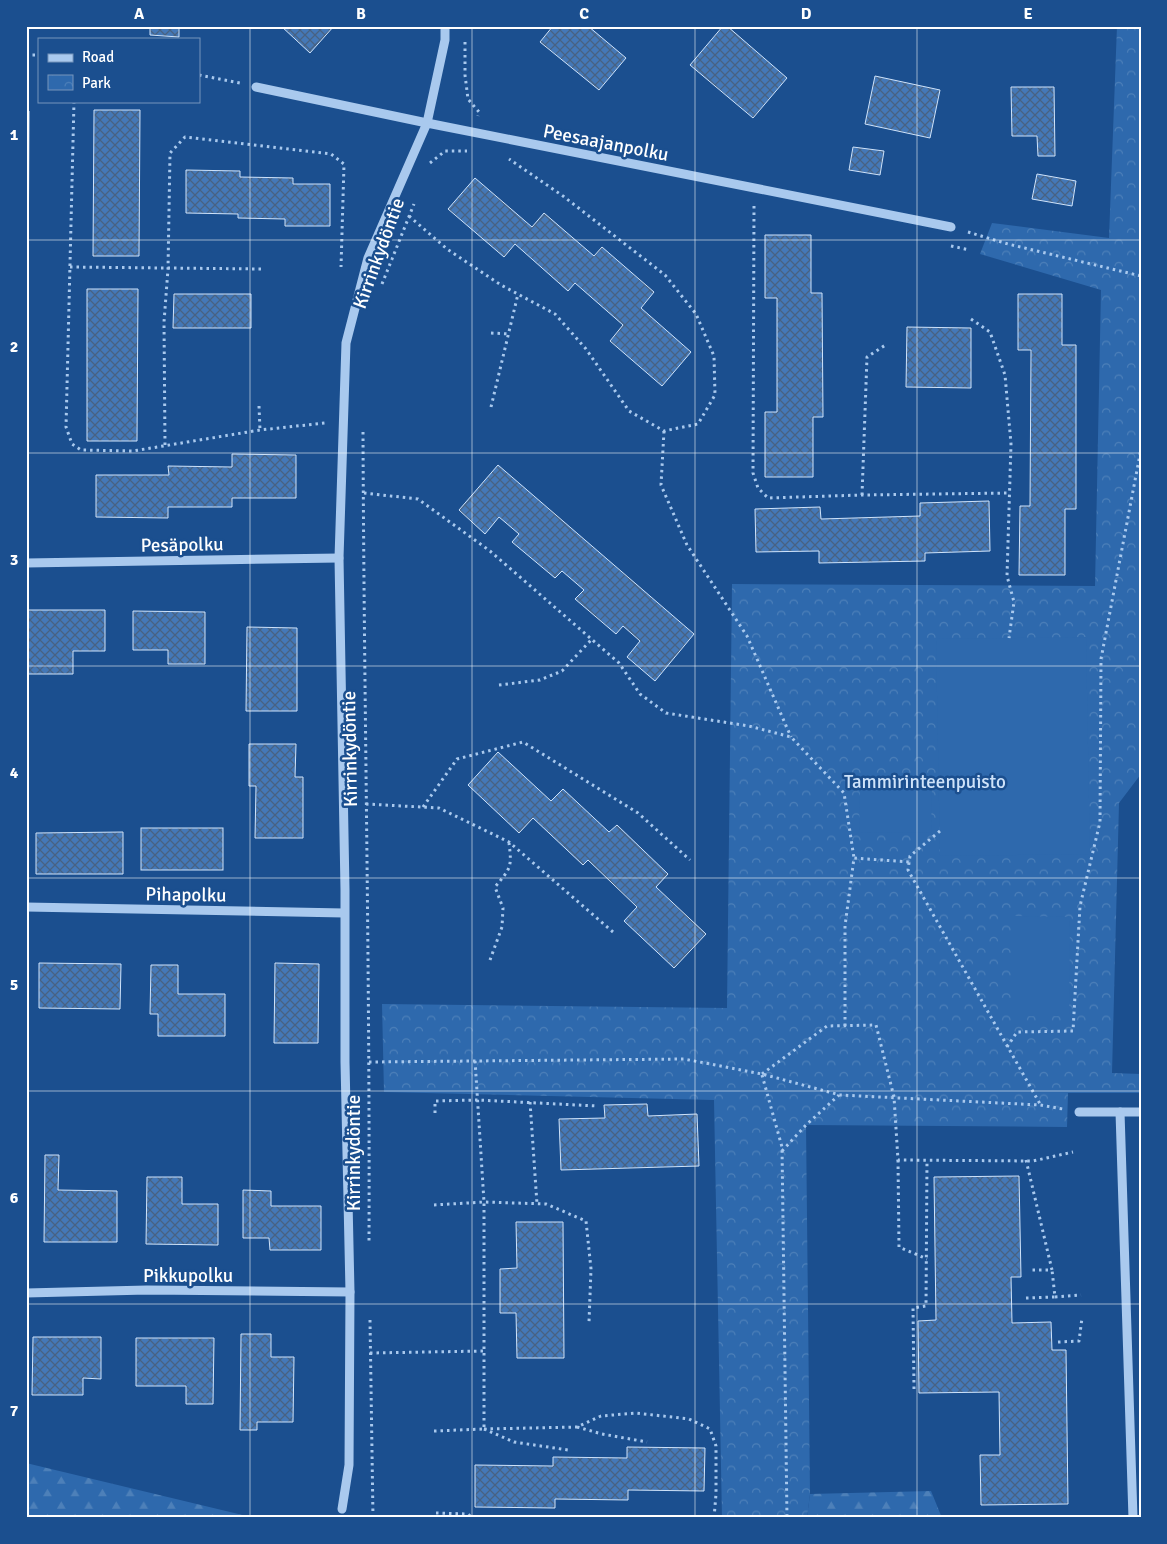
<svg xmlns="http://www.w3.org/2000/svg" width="1167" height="1544" font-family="Signika,sans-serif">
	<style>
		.forest { fill: url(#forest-firs) }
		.park { fill: url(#park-crowns) }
		.pitch { fill: #2e69ad }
		.building { fill: url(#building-cross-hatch); stroke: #cfe3fa }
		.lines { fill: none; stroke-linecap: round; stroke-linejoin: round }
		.path { stroke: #a9c9ee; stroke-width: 3; stroke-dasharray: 2.5 4; stroke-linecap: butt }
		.minor { stroke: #a9c9ee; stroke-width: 9 }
		.grid { fill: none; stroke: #fff; stroke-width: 1; stroke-opacity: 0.55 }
		.labels { text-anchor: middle; stroke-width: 5; stroke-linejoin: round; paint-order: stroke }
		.street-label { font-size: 19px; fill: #fff; stroke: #1b4f8f }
		.park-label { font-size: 19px; fill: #cfe3fa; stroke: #1b4f8f }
		.neatline { fill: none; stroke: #fff; stroke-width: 2 }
		.grid-label { font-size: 16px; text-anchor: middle; font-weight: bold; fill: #fff }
	</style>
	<defs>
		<pattern id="forest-firs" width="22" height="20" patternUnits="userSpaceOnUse" patternTransform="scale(1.25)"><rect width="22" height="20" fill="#2e69ad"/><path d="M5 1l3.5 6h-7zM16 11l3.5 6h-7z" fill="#4d80b9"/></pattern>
		<pattern id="park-crowns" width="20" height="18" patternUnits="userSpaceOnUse" patternTransform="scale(1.25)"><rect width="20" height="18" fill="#2e69ad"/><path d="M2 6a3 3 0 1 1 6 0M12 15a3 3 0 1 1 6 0" fill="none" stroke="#4d80b9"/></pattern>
		<pattern id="building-cross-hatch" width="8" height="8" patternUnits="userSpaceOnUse" patternTransform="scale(1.25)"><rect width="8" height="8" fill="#4478b7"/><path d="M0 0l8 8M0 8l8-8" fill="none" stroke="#486282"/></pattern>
	</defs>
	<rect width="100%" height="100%" fill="#1b4f8f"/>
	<g class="forest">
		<path d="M26,1463l229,55h-229z"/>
		<path d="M931,1491l11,27h-135l3,-24z"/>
	</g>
	<path class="park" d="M1117,26h24v748l-22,29 -7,270 29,1v19h-73l-1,34 -261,-2 4,369 -3,24h-85l-8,-418 -330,-8 -2,-88 345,4 5,-424 363,2 6,-296 -121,-36 12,-31 117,15z"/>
	<g class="pitch">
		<path d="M1086,637l4,217 -150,2 -4,-217z"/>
		<path d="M932,785l-1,48 -72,-1 1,-46z"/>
		<path d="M1013,916l57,1 -1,99h-56z"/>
	</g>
	<g class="building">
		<path d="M150,26h29v11l-29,-2z"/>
		<path d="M281,26h53l-24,27z"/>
		<path d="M553,26h35l38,32 -27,32 -59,-48z"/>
		<path d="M723,26h4l60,52 -34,40 -63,-53z"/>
		<path d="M875,76l65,14 -10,48 -65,-14z"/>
		<path d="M1011,87h43l1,69h-17l-1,-20h-25z"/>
		<path d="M94,110h46l-1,146h-46z"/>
		<path d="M26,111h3l-1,187h-2z"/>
		<path d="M853,147l31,4 -4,24 -31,-5z"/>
		<path d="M186,170l54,1v6l53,1v6h37v42h-45v-7l-47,-1v-4l-52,-1z"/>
		<path d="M1037,174l39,7 -4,25 -40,-7z"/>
		<path d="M475,178l57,49 12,-14 50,43 8,-9 52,45 -13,16 50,44 -29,34 -52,-45 13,-16 -48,-42 -7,8 -53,-47 -11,13 -56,-48z"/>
		<path d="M765,235h46v58h11l1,124h-10v60h-48v-65h12v-114h-12z"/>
		<path d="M87,289h51l-1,152h-50z"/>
		<path d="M174,294h77v34h-78z"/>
		<path d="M1018,294h44v51h14v164h-11v66h-46l1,-69h10l1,-156h-13z"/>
		<path d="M907,327l64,1v60l-65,-1z"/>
		<path d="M232,454l64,1v43h-64v9h-64v11l-72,-1v-42h73l-1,-9 64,1z"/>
		<path d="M498,465l196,169 -39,47 -28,-24 13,-16 -17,-15 -7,8 -41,-35 9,-9 -22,-19 -7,7 -43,-36 7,-8 -20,-17 -14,17 -26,-24z"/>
		<path d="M989,501l1,50 -65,2v8l-106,2v-12l-63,1 -1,-43 65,-2 1,12 99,-3v-13z"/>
		<path d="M26,610h79v41h-32v23h-47z"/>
		<path d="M133,611l72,1v52h-37v-14h-35z"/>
		<path d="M247,627l50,1v83h-51z"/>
		<path d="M249,744h47l-1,33h8v61h-48l1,-52h-7z"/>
		<path d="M498,752l53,49 12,-12 46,43 8,-7 51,49 -12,13 50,47 -32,34 -50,-47 13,-14 -49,-47 -5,5 -50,-47 -14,15 -51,-48z"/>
		<rect x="141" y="828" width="82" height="42"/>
		<path d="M123,832v42h-87v-41z"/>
		<path d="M39,963l82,1 -1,45 -81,-1z"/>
		<path d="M275,963l44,1 -1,79h-44z"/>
		<path d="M151,965h27v29h47v42h-67v-22h-8z"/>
		<path d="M647,1104l1,12 49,-2 2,52 -138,4 -2,-51 46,-1 -1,-13z"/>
		<path d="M45,1155h14l-1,35 59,1v51h-73z"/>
		<path d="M1019,1176l2,101h-10l1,46 39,-1 1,28h14l2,154 -87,1 -1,-50h20l-1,-63 -80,1 -1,-72 18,-1 -2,-143z"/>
		<path d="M147,1177h35v27h36v41l-72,-1z"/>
		<path d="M243,1190l28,1v15h50v44h-51l-1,-12h-26z"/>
		<path d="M516,1222h47l1,136h-47l-1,-45h-16v-44l17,-1z"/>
		<path d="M241,1334h30v23h23l-1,65h-36v8h-17z"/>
		<path d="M33,1337h68v42l-18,-1v17h-51z"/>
		<path d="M136,1338h78l-1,66h-27v-18h-50z"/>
		<path d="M627,1447l78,1 -1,43 -76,-1v10l-73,-1v9l-80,-1v-42l78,1v-9l74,1z"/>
	</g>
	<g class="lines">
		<g class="path">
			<path d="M465,42v33l3,24 11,13 -1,4"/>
			<path d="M26,55h13"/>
			<path d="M199,75l41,8"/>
			<path d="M74,101l-8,326 6,17 9,6 52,1 127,-21 65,-7"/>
			<path d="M430,163l15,-12h22"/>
			<path d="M754,206l-1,267 5,15 10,10 94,-3 148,-2"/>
			<path d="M409,216l38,33 54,36 54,29 31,35 43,62 35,20 34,-7 17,-29 -1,-39 -18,-42 -31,-39 -102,-79 -54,-37"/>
			<path d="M968,232l40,12 133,32"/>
			<path d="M951,246l19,4"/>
			<path d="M70,267l192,2"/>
			<path d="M382,284l32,-80"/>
			<path d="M971,319l19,13 15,43 6,69 -4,132 7,26 -5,36"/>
			<path d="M491,333l18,1"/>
			<path d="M259,406l1,24"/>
			<path d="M491,407l27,-113"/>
			<path d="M664,431l-3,54 26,60 60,91 44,101"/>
			<path d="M363,432c1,270 7,540 6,809"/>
			<path d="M165,445l-1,-123 4,-53 2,-116 15,-16 146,17 13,10 -3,103"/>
			<path d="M26,448h1"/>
			<path d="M364,493l54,6 72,52 129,112 21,31 26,19 83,13 42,11 53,56 10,65"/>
			<path d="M862,495l5,-138 20,-13"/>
			<path d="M499,685l41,-5 22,-9 30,-32"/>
			<path d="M366,804l73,4 70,34 104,90"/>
			<path d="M423,807l34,-48 66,-17 115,71 52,47"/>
			<path d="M940,831l-30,25 -2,14 132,234"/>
			<path d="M490,960l12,-33 1,-19 -8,-21c16,-19 17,-20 14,-44"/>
			<path d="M845,1026v-100l9,-68 55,4"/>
			<path d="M1007,1047l10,-15 56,-1 7,-125 20,-84 1,-163 40,-210"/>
			<path d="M369,1062l315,-3 78,15 78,21 200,10 23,4"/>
			<path d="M762,1074l65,-48 49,-1 18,72 4,63 135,1 40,-9"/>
			<path d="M762,1075l20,72 5,371"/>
			<path d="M530,1102l7,102"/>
			<path d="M435,1113v-12l43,-1 119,6"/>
			<path d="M782,1151l24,-26 33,-30"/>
			<path d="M898,1160l1,87 28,12"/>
			<path d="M1026,1160l26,110h-20"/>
			<path d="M434,1205l50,-3 62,2 40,17 5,48 -2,53"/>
			<path d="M1055,1297l26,-2"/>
			<path d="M1026,1298l29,-1 -3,-27"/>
			<path d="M370,1320l3,198"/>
			<path d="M1058,1342l21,-1 3,-23"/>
			<path d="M370,1353l114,-2"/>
			<path d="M914,1389l-1,-81 13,-2 1,-146"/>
			<path d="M577,1427l25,7 45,8"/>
			<path d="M484,1429l93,-2 24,-11 35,-3 53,6 21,10 6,17v48l-2,24"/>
			<path d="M484,1429l30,13 54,8"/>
			<path d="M434,1431l50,-2v-227l-9,-142"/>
			<path d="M436,1513l32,1 4,4"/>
		</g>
		<g class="minor">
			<path d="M256,87l171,36 524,104"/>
			<path d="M26,563l313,-5"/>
			<path d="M26,907l318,6"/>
			<path d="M1079,1112h62"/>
			<path d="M1120,1112l13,406"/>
			<path d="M26,1293l121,-3 203,2"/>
			<path d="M342,1509l7,-44 1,-173 -5,-230v-172l-6,-332 7,-215 22,-85 59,-135 18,-83v-14"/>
		</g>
	</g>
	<path class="grid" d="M250,26v1492M472,26v1492M695,26v1492M917,26v1492M26,240h1115M26,453h1115M26,666h1115M26,878h1115M26,1091h1115M26,1304h1115"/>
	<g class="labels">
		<g class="street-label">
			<text transform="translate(606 142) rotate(11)" y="7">Peesaajanpolku</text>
			<text transform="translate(378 253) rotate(-70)" y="7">Kirrinkydöntie</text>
			<text transform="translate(182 544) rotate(-1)" y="7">Pesäpolku</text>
			<text transform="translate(349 749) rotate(-91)" y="7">Kirrinkydöntie</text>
			<text transform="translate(186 894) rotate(1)" y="7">Pihapolku</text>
			<text transform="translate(353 1153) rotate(-90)" y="7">Kirrinkydöntie</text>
			<text x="188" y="1282">Pikkupolku</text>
		</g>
		<g class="park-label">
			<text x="925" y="788">Tammirinteenpuisto</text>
		</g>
	</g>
	<rect width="1167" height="1544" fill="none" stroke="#1b4f8f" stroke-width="55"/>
	<rect x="38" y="38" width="162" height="65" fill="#1b4f8f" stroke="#7695bc"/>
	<rect x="48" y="54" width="25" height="8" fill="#a9c9ee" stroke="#7695bc"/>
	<text x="82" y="62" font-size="15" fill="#ffffff">Road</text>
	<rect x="48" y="75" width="25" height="15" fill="url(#park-crowns)" stroke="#7695bc"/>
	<text x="82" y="88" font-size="15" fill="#ffffff">Park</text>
	<rect x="28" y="28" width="1112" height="1488" class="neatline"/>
	<g class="grid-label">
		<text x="139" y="19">A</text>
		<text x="361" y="19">B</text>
		<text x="584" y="19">C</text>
		<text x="806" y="19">D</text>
		<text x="1028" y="19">E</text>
		<text x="14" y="140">1</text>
		<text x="14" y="352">2</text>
		<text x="14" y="565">3</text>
		<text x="14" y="778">4</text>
		<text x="14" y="990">5</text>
		<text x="14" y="1203">6</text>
		<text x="14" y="1416">7</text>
	</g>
</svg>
